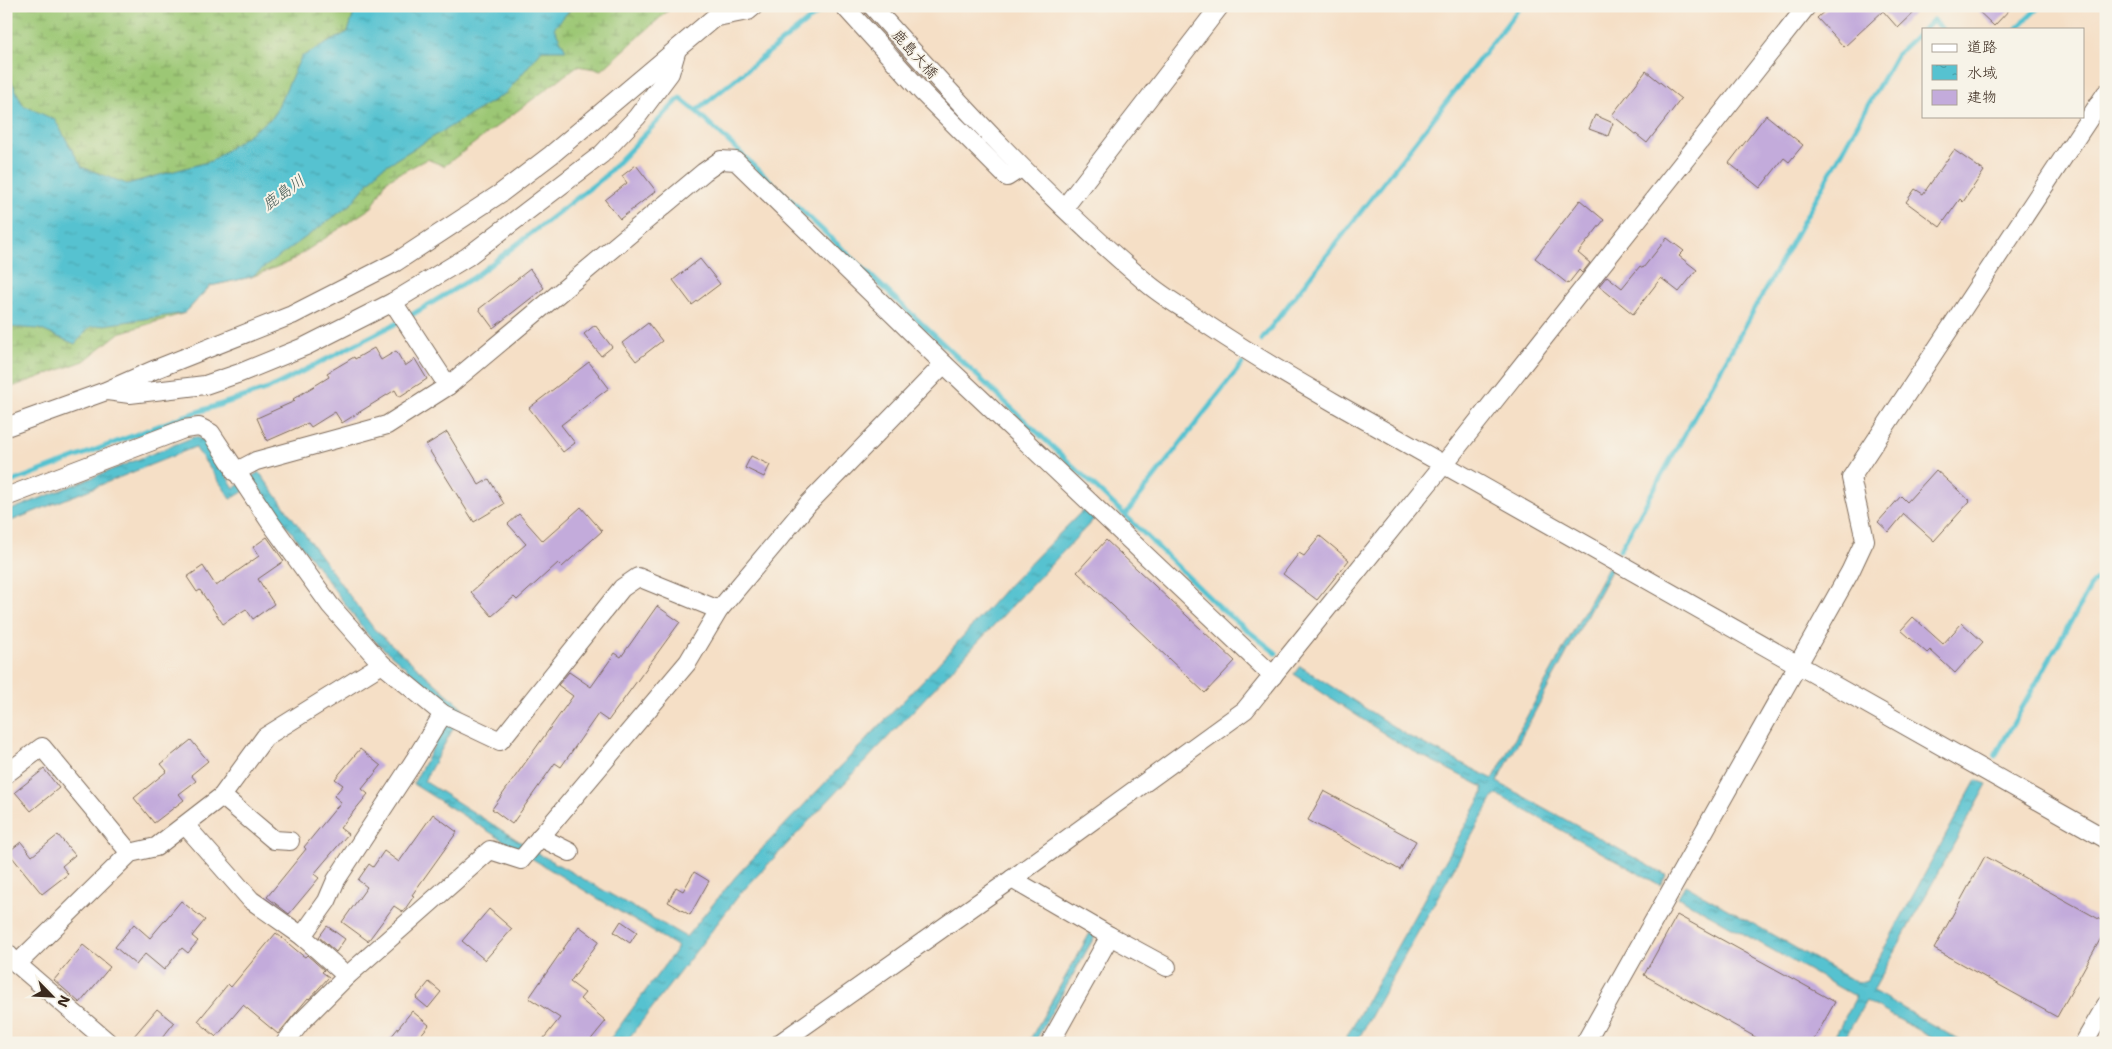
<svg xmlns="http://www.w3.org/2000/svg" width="2112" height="1049" font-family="'Shantell Sans','Klee One',sans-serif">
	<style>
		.wetland { fill: url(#wetland-marsh); stroke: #6c7849 }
		.water { fill: url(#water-ripples); stroke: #487677 }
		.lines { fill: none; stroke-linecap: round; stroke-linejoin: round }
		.stream { stroke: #56c2d0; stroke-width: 5 }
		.building { fill: #c3abdb }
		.minor-casing { stroke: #7c6959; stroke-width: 20 }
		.minor { stroke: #fff; stroke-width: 18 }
		.labels { text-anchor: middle; stroke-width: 4; stroke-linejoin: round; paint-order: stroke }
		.street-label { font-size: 15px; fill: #3b2a1e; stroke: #f7f3e8 }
		.water-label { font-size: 16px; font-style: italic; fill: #435853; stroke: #f7f3e8 }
	</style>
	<defs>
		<pattern id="wetland-marsh" width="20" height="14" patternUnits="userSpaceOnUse" patternTransform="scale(1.25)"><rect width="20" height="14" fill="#9cc774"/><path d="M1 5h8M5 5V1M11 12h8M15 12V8" fill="none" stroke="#80a25f"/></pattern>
		<pattern id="water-ripples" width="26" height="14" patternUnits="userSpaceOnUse" patternTransform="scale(1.25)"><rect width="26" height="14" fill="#56c2d0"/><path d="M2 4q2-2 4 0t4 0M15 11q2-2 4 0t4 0" fill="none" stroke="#489ea8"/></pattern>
	</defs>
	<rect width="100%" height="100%" fill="#f7f3e8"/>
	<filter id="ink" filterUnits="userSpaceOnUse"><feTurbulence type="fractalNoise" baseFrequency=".02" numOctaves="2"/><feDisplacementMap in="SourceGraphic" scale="10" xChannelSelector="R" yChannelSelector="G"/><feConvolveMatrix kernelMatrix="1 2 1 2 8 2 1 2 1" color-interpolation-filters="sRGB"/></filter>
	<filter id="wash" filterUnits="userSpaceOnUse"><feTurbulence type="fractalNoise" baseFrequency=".0096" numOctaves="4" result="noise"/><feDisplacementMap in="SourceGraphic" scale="20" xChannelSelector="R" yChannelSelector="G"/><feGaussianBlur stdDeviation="1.12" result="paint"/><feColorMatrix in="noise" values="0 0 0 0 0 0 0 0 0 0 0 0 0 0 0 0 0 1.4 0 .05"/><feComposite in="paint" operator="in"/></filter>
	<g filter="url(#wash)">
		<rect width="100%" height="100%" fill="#f5dfc6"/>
		<g class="wetland">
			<path d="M6,6h467l-179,153 -288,83z"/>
			<path d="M542,6h131l-71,64 -25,-4 -133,100 -17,-7 -40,21 -15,27 -83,55 -38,15 -41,9 -25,27 -66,20 -35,28 -78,28v-83z"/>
		</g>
		<g class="water">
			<path d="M356,6h217l-19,22 12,22h-24l-36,43 -126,76 -30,36 -99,72 -41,9 -25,27 -95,14 -15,17 -36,-15 -33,-2v-134l2,-4 -2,-2v-117l17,35 32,15 27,47 45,17 84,-23 62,-44 28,-60 47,-25z"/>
			<path d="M194,437l9,2 31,49 25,-16 115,157 90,80 -40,72 117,74 145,82 51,-62 191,-200 80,-89 76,-77 10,10 -354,375 -115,149h-18l71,-96 -142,-86 -123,-77 41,-75 -86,-74 -112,-151 -25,15 -36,-52 -189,76v-11z"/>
			<path d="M1608,567l4,2 -115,213 169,93 -6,10 -162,-90 -4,1 -138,247h-13l140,-249v-7l-80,-41 -109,-72 6,-8 108,70 85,43z"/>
			<path d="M1976,780l11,4 -114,207 91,52h-23l-75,-42 -24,42h-11l25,-46 -178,-100 7,-12 172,98 10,-3z"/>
			<path d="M1090,933l5,3 -61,107h-6z"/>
		</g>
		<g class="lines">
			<g class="stream">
				<path d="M1924,29l9,-9 9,9"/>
				<path d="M2016,29l24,-23"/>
				<path d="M696,111l429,404 96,94 55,44"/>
				<path d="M1261,340l260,-334"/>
				<path d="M6,484l173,-66 89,-29 135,-69 70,-42 130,-100 77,-80 16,13 130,-105"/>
				<path d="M1125,515l117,-151"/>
				<path d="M1620,550l276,-495 27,-25"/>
				<path d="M1995,756l97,-172 14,-13"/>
				<path d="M6,974v2"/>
			</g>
		</g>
		<g id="blocks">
			<g class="building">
				<path d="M1830,6h91l-23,22 -15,-17 -39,36 -27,-29z"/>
				<path d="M1973,6h40l-19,20z"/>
				<path d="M1646,71l35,28 -34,44 -35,-28z"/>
				<path d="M1595,115l18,8 -5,13 -19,-7z"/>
				<path d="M1766,115l37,30 -14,17 -5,-4 -24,30 -31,-25z"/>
				<path d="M1954,150l30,21 -21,31 -3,-3 -20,28 -34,-25 9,-13 8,5z"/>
				<path d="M636,165l20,26 -36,28 -15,-19 22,-17 -5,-7z"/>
				<path d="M1580,200l24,20 -26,33 12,10 -8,10 -3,-3 -11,14 -33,-26z"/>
				<path d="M1667,238l17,13 -5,5 18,14 -18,22 -18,-14 -28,36 -34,-28 8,-10 15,12 18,-22 3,2z"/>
				<path d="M700,259l20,25 -28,21 -19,-25z"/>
				<path d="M530,269l14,19 -51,40 -14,-19z"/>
				<path d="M648,323l14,18 -26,20 -14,-18z"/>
				<path d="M595,325l17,22 -11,9 -17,-22z"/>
				<path d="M374,348l7,12 15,-9 9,15 10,-7 12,20 -28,18 -4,-7 -53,33 -7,-11 -24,15 -3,-4 -41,18 -10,-23 38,-17 -2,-2 36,-22 -2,-4 27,-16 1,2z"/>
				<path d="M589,362l20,26 -48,37 14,18 -12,9 -34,-44z"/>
				<path d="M447,432l32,53 10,-6 15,25 -30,18 -48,-77z"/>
				<path d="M751,456l19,9 -6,12 -19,-9z"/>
				<path d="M1936,470l34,31 -36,40 -30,-27 -15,18 -11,-10 23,-26 6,6z"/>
				<path d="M581,507l21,24 -40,36 -4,-4 -41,37 -3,-3 -22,19 -21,-24 55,-48 -18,-20 11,-10 24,27z"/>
				<path d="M1320,536l29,24 -32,40 -34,-26 16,-21 5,3z"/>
				<path d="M267,537l17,24 -26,18 16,25 -21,15 -7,-10 -23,15 -23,-34 -3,2 -10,-15 16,-11 13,20 43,-30 -6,-9z"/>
				<path d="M1106,540l129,121 -30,32 -128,-121z"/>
				<path d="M657,606l23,16 -72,99 -10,-7 -37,53 -6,-4 -43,61 -20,-15 81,-113 -15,-11 11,-13 22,15 24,-34 6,4z"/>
				<path d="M1913,617l30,27 19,-21 21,19 -28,31 -25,-23 -3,3 -26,-23z"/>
				<path d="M191,740l17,21 -17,14 5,6 -17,13 5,6 -30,23 -20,-25 33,-27 -6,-7z"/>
				<path d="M360,749l21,17 -19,23 6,5 -28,34 8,6 -34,40 5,4 -30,36 -22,-17 39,-48 -2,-2 37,-45 -7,-6 9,-11 -8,-6z"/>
				<path d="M44,769l15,19 -28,23 -16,-19z"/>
				<path d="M1324,791l92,50 -16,29 -92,-50z"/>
				<path d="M433,814l24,18 -45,63 2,1 -11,16 -9,-6 -26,35 -26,-19 25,-35 -9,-7 11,-16 4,3 11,-16 15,11z"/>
				<path d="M58,835l17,20 -13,11 6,8 -26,20 -34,-42 13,-10 11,14z"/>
				<path d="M1985,856l121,67v6l-49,88 -123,-68z"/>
				<path d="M694,872l15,9 -19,34 -22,-13 8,-15 7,4z"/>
				<path d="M181,901l24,19 -13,16 6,5 -10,12 -6,-5 -18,22 -19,-16 -9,11 -21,-18 19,-23 16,14z"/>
				<path d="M489,909l23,20 -27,31 -23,-19z"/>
				<path d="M1677,915l158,87 -23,41h-46l-122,-68z"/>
				<path d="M621,921l16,11 -7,11 -16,-11z"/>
				<path d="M327,926l18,13 -9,13 -17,-15z"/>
				<path d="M579,926l20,15 -29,41 15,11 -5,6 26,22 -18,22h-48l20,-25 -31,-20z"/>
				<path d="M276,933l26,22 3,2 2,-2 17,15 -2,2 7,5 -20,22 -1,-1 -30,36 -35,-29 -27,32 -18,-16 30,-37 3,3z"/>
				<path d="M83,945l27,22 -30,36 -26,-23z"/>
				<path d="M429,982l12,10 -13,16 -12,-10z"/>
				<path d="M157,1009l17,14 -16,20h-30z"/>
				<path d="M412,1011l17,14 -15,18h-28z"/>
			</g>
		</g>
	</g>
	<g filter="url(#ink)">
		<use href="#blocks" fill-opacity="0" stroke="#7c6959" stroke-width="1"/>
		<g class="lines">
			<defs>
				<g id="minor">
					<path d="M844,6l79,87 84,84 14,-9"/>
					<path d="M872,6c87,97 175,193 275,277 14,12 31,22 46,32 46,32 94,60 142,88l771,436"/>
					<path d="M717,17l31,-6 6,-5"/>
					<path d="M1064,208l156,-202"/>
					<path d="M393,302l55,84"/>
					<path d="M107,391l23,3 75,-9 35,-12 66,-27 87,-44 74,-45 135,-103 35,-37 33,-44 7,-24"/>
					<path d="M6,427l100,-36 50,-22 136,-54 104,-53 105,-69 50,-38 177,-149"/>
					<path d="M235,472l21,-11 131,-36 61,-39 256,-214 17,-12 15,1 208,203 329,312"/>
					<path d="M6,497l178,-68 15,-2 12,6 59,89 60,83 52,59 61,50 57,27 122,-153 16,-11 81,33"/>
					<path d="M6,774l36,-27 88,106"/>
					<path d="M222,796l52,44 16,1"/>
					<path d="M185,825l66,75 51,36 45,40"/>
					<path d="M540,837l30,15"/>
					<path d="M1012,879l98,57 -60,107"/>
					<path d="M302,936l25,-35 9,-21 78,-119 29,-47"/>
					<path d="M1110,936l57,31"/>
					<path d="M6,952l11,12 92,79"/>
					<path d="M17,964l113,-111 26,-6 66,-51 43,-59 117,-73"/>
					<path d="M285,1043l16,-21 46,-46 143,-126 31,10 167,-198 31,-52 89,-106 136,-140"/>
					<path d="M780,1043l232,-164 233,-169 199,-246 363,-458"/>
					<path d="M1585,1043l265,-471 15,-32 -14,-62 255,-385"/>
					<path d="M2084,1043l22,-38"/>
				</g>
			</defs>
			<use href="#minor" class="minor-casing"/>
			<use href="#minor" class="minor"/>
		</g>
	</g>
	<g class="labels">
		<g class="street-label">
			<text transform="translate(915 54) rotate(48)" y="5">鹿島大橋</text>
		</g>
		<g class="water-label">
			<text transform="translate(283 192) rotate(-36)" y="6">鹿島川</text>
		</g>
	</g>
	<rect width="2112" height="1049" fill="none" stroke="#f7f3e8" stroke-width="25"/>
	<rect x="1922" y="28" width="162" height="90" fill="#f7f3e8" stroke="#aca397"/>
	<rect x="1932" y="44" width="25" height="8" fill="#ffffff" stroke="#aca397"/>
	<text x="1967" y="52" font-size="15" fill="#3b2a1e">道路</text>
	<rect x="1932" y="65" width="25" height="15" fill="url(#water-ripples)" stroke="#aca397"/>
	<text x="1967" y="78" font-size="15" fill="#3b2a1e">水域</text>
	<rect x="1932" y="90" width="25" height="15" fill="#c3abdb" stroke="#aca397"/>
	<text x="1967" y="102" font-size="15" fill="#3b2a1e">建物</text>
	<g transform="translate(52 996) rotate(114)" stroke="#f7f3e8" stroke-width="4" paint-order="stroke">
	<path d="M0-4L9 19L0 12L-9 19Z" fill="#3b2a1e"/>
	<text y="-8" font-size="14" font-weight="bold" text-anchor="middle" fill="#3b2a1e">N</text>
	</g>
</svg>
